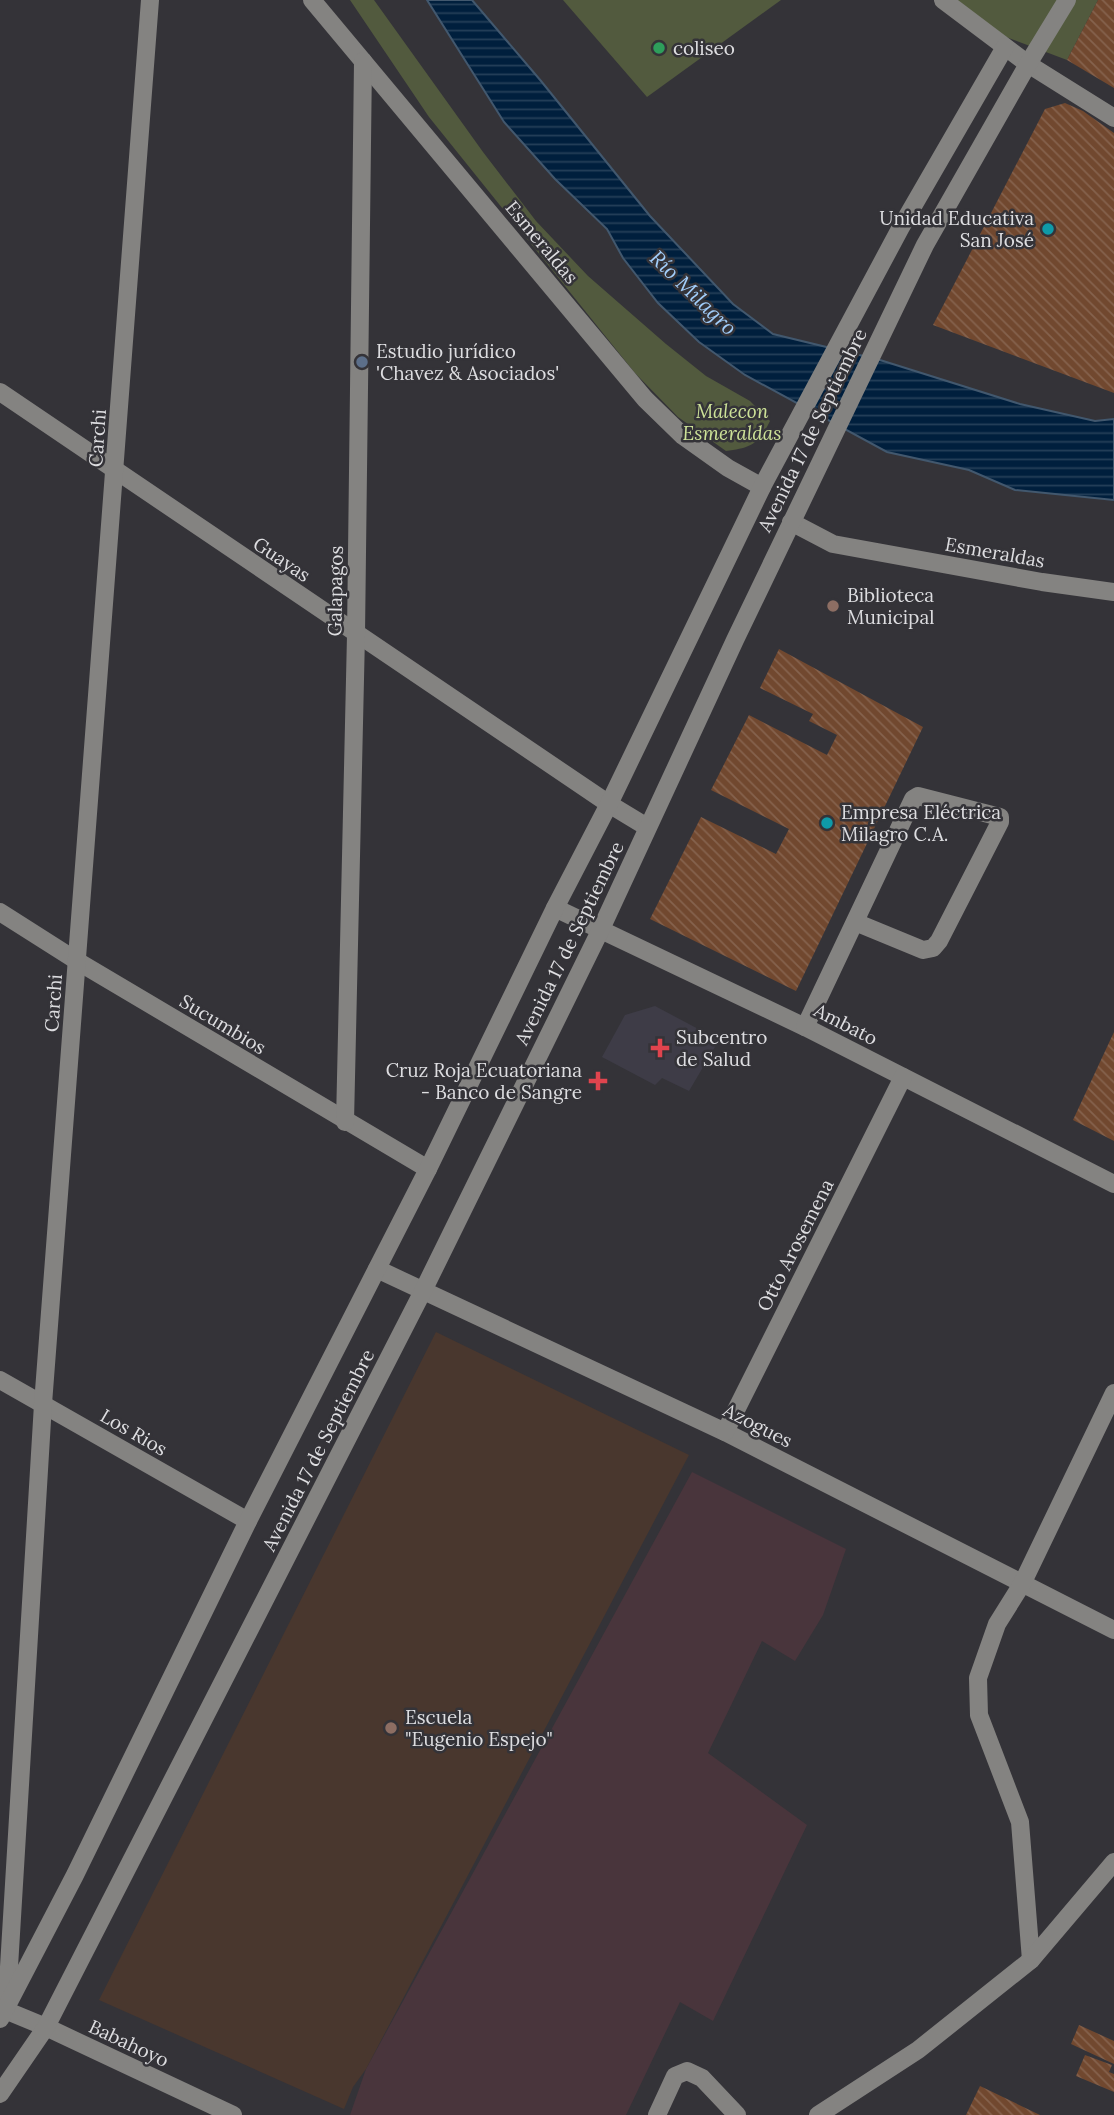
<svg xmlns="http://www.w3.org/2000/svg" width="1114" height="2115" font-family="Lora,serif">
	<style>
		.commercial { fill: #49353c }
		.education { fill: #49372e }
		.built { fill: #3e3c47 }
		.green { fill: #525a3e }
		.water { fill: url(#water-rules); stroke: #42586e; stroke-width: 2 }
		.building { fill: url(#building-back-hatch) }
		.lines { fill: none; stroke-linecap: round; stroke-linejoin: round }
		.minor { stroke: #848381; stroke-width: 18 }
		.leisure-dot { fill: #2e9e5b; stroke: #343338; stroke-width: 2.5 }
		.culture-dot { fill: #0f9aa8; stroke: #343338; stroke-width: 2.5 }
		.service-dot { fill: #5c6f8a; stroke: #343338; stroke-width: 2.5 }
		.education-dot { fill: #8d6e63; stroke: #343338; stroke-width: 2.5 }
		.health-dot { fill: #e0444e; stroke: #343338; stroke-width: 2.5 }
		.labels { text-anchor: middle; stroke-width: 5; stroke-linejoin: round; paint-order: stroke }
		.poi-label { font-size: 19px; fill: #dddde0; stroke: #343338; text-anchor: start }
		.street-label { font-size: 19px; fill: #dddde0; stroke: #343338 }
		.park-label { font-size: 19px; font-style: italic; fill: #cde298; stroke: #343338 }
		.water-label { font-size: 21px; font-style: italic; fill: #a1cdfa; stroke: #343338 }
	</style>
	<defs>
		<pattern id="water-rules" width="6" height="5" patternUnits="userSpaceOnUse" patternTransform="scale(1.75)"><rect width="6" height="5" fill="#001f3d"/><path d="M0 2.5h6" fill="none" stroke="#253f59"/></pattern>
		<pattern id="building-back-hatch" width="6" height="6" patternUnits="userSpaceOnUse" patternTransform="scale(1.75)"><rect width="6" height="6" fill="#71482f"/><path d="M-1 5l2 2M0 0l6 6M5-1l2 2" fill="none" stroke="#85624d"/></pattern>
	</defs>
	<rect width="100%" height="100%" fill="#343338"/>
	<path class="commercial" d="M692,1472l154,77 -23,66 -28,46 -33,-20 -54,112 99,72 -94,196 -33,-19 -54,113h-276l16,-46z"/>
	<path class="education" d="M436,1332l253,123 -323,614 -13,18 -9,22 -245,-109z"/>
	<path class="built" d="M655,1006l64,34 -30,51 -27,-13 -7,7 -53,-28 23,-42z"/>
	<g class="green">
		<path d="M350,0h24l109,152 53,69 52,55 78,68 40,32 44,25 20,20c-11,23 -19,27 -44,30l-48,-34 -43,-44 -206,-256z"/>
		<path d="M563,0h218l-134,97z"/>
		<path d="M944,0h154l-31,60 -93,-35z"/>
	</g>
	<path class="water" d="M427,0h45l69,81 109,135 83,88 40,30 107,26 140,44 75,17 19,-2v81l-99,-10 -46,-20 -82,-18 -142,-77 -46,-33 -41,-39 -35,-45 -16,-29 -52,-50 -51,-57z"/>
	<g class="building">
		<path d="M1098,0h16v88l-47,-28z"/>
		<path d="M1065,103l18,8 31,22v260l-181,-68 112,-216z"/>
		<path d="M779,649l144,78 -127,264 -146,-72 51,-102 75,37 13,-25 -78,-39 38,-75 78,40 10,-20 -28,-14 4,-7 -53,-26z"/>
		<path d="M1114,1032v109l-41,-21z"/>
		<path d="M1079,2025l35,16v23l-43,-20z"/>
		<path d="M1085,2055l27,10 -3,7 5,2v18l-38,-16z"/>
		<path d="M980,2086l60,29h-74z"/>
	</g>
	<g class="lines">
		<g class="minor">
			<path d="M312,0l333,399 38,37 45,32 34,19"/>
			<path d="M943,0l85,64 86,54"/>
			<path d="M0,392l609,412 38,23"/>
			<path d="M791,522l42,22 209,38 72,10"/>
			<path d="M555,908l250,119 309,157"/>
			<path d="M0,912l77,49 351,208"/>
			<path d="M805,1027l108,-228 5,-3 82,21v5l-61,119 -6,7 -10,2 -68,-28"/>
			<path d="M345,1122l11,-487 7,-574"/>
			<path d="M377,1269l348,163 389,198"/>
			<path d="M0,1380l248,141"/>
			<path d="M725,1432l178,-355"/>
			<path d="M1031,1960l-11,-138 -41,-107 -1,-37 19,-54 25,-40 92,-191"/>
			<path d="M7,2000l36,-596 107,-1404"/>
			<path d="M0,2008l46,19 187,88"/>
			<path d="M0,2019l75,-144 173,-354 180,-352 127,-261 54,-104 154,-319 138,-258 104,-180"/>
			<path d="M0,2094l46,-67 378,-738 177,-360 134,-289 190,-395 103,-181 39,-64"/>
			<path d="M657,2115l18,-39 12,-5 15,7 35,37"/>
			<path d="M818,2115l100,-65 113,-90 83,-98"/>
		</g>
	</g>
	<circle class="leisure-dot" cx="659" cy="48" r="7"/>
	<g class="culture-dot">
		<circle cx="1048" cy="229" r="7"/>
		<circle cx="827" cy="823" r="7"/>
	</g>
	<circle class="service-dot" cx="362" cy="362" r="7"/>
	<g class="education-dot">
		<circle cx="833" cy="606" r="7"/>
		<circle cx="391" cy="1728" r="7"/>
	</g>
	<g class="health-dot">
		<path d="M656.5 1037.5h7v7h7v7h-7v7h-7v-7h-7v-7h7z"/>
		<path d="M594.5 1070.5h7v7h7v7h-7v7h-7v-7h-7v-7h7z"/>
	</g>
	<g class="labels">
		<g class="poi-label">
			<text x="673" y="55">coliseo</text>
			<text x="1034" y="225" text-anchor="end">Unidad Educativa<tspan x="1034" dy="22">San José</tspan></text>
			<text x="376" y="358">Estudio jurídico<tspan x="376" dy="22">'Chavez &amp; Asociados'</tspan></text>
			<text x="847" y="602">Biblioteca<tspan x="847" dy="22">Municipal</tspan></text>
			<text x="841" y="819">Empresa Eléctrica<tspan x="841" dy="22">Milagro C.A.</tspan></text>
			<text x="676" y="1044">Subcentro<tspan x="676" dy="22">de Salud</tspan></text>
			<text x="582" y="1077" text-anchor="end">Cruz Roja Ecuatoriana<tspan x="582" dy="22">- Banco de Sangre</tspan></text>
			<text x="405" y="1724">Escuela<tspan x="405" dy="22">"Eugenio Espejo"</tspan></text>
		</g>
		<g class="street-label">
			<text transform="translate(542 242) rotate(50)" y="7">Esmeraldas</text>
			<text transform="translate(812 430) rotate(-64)" y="7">Avenida 17 de Septiembre</text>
			<text transform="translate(97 438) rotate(-86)" y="7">Carchi</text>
			<text transform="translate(995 552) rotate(10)" y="7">Esmeraldas</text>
			<text transform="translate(282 559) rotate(34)" y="7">Guayas</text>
			<text transform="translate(335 591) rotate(-89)" y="7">Galapagos</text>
			<text transform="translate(569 943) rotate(-64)" y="7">Avenida 17 de Septiembre</text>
			<text transform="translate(53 1003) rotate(-86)" y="7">Carchi</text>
			<text transform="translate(223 1024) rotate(31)" y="7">Sucumbios</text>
			<text transform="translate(846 1024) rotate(27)" y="7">Ambato</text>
			<text transform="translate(795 1245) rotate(-63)" y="7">Otto Arosemena</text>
			<text transform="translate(758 1425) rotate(27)" y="7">Azogues</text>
			<text transform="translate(134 1432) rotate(30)" y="7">Los Rios</text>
			<text transform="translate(318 1450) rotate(-63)" y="7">Avenida 17 de Septiembre</text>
			<text transform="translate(129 2043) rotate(25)" y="7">Babahoyo</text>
		</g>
		<g class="park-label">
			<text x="732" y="418">Malecon<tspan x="732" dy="22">Esmeraldas</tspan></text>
		</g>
		<g class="water-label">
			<text transform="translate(693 293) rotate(44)" y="7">Río Milagro</text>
		</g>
	</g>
</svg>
